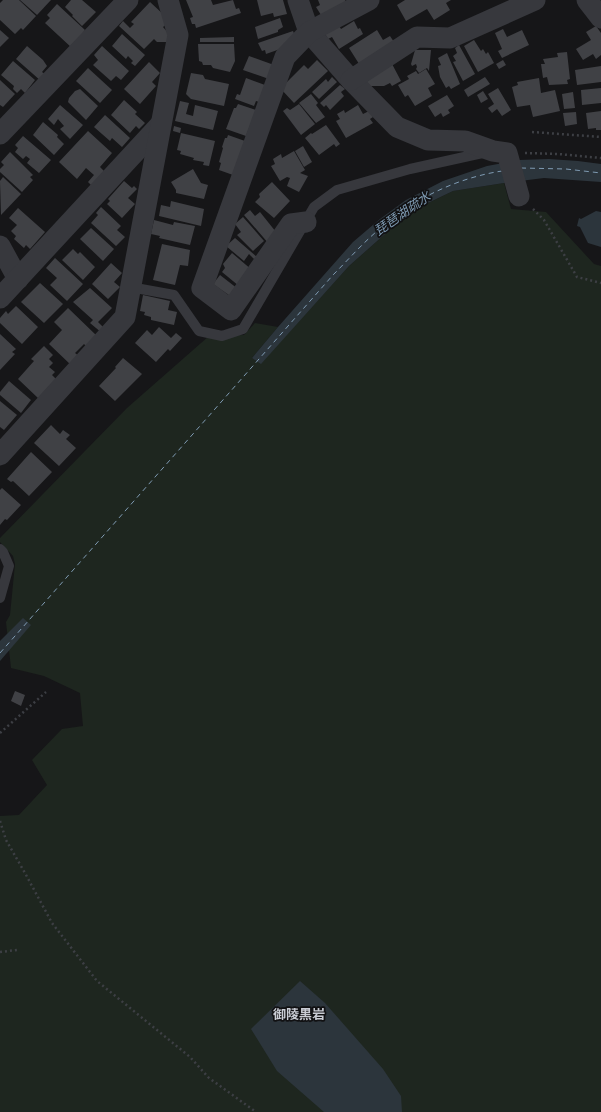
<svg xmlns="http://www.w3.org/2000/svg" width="601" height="1112" font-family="Barlow,'Noto Sans JP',sans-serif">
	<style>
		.green { fill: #1e261f }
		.water { fill: #2c353c }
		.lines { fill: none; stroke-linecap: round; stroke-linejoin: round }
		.ferry { stroke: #7f9bb3; stroke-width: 1; stroke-dasharray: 5 4; stroke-linecap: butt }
		.building { fill: #404145 }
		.path { stroke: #3d3f44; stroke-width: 2.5; stroke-dasharray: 2 3; stroke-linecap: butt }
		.service { stroke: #37383d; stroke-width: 10 }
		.minor { stroke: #37383d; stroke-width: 21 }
		.labels { text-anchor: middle; stroke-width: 3.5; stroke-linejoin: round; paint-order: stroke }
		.water-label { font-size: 13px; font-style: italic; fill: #7f9bb3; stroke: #111113 }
		.neighbourhood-label { font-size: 13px; font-weight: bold; fill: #c9ccd4; stroke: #111113 }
	</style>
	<rect width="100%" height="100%" fill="#161618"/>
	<path class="green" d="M504,183l7,26 35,3 48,52 7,2v846h-601v-296l19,-1 28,-30 -15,-25 30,-31 21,-3 -3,-33 -36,-17 -33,-8 -5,-46 4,-7 5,-51 -2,-8 -13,-14v-4l127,-130 82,-72 35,-1 11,-12 23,4 -26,31 9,5 88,-97 53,-47 26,-16 25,-12z"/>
	<g class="water">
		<path d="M549,159l29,2 23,3v18l-57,-4 -40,5 -51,8 -25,12 -26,16 -53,47 -88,98 -9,-6 26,-31 75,-85 27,-23 26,-19 37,-19 44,-15 32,-6z"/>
		<path d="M596,211l5,1v35l-13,-4 -8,-16 -3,-1 2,-8 2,1z"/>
		<path d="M23,618l8,7 -31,36v-20z"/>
		<path d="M300,981l25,22 58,66 18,27 1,16h-78l-47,-41 -26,-42z"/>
	</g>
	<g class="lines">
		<g class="ferry">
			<path d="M521,168l45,1 35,4"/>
			<path d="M0,653l333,-378c14,-14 28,-30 43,-43 35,-32 80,-54 126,-61"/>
		</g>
	</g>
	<g class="building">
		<path d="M3,0h16l17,16 -13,14 -2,-2 -6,6 -15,-14v-17z"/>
		<path d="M20,0h31l-14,15z"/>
		<path d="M71,0h11l14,12 -14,14 -10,-10 1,-1 -8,-8z"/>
		<path d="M186,0h25l2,5 20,-5 3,9 3,-1 2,5 -45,15 -1,-4h-3l-2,-6 3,-1z"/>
		<path d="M257,0h26l4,14 -13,3 -1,-4 -12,3z"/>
		<path d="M318,0h27l2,5 -26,10 -5,-8 4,-2z"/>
		<path d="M405,0h46l-5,3 4,7 -16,10 -7,-11 -21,12 -9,-16z"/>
		<path d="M150,2l14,13 4,8 -5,4 7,8 -1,7h-12l-3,-3 -10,10 -25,-23 4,-5 7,7 4,-4 -3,-2z"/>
		<path d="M57,4l28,26 -13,18 -27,-25 5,-5 -3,-3z"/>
		<path d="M280,18l3,9 -5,3v2l-20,7 -3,-12z"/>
		<path d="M354,21l4,8 2,-1 3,6 -24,15 -7,-12 -4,2 -4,-7 14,-8 3,5z"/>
		<path d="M596,26l5,7v22l-5,4 -3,-5 -10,6 -7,-11 15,-9 -5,-8z"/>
		<path d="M503,29l4,8 15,-7 7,15 -27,13 -4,-7 4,-2 -7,-16z"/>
		<path d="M0,30l9,8 -9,9z"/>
		<path d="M377,30l6,10 7,-4 6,9 -35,22 -12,-19z"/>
		<path d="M293,31l3,7 -13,10 -17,6 -1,-4 -3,1 -4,-8z"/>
		<path d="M122,34l23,21 -10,11 -4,-3 2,-2 -5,-5 -2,3 -14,-13z"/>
		<path d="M234,37v5h-34v-4z"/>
		<path d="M474,40l7,11 2,-2 3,5 2,-2 6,11 -16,9 -14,-26z"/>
		<path d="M198,44h36l1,17 -5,11 -17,-4 -2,-3h-8l-1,-3 -3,-1z"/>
		<path d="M459,45l16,29 -12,7 -10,-19 3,-1 -3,-5 4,-3 -2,-5z"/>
		<path d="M27,46l16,14 4,6 -5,6 4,3 -5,6 -25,-22z"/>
		<path d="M102,46l27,25 -8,9 -5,-4 -5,5 -18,-16 5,-5 -4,-5z"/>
		<path d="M415,50h16l-2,21 -2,-3 -8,5 -3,-4 1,-2 -1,-3 -4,2 -1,-2z"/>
		<path d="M567,52l3,27 -3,1 1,4 -19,1 -2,-8 -4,1 -2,-14h4l-2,-5 15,-2 -1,-4z"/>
		<path d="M447,53l13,31 -9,5 -2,-3 -3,2 -6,-11 -2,-11 3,-1 -3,-7z"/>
		<path d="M249,56l25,9 -5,14 -26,-9z"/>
		<path d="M317,60l11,11 -34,32 -13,-14 3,-4 20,-20 4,4z"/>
		<path d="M503,60l3,5 -7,4 -3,-5z"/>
		<path d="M13,61l22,19 -10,13 -4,-4 -4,4 -4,-4 1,-3 -13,-11z"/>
		<path d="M149,62l11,11 -8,9 4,4 -16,18 -16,-15z"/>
		<path d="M391,62l10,19 -9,5 -2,-3 -6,3h-15l-4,-3z"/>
		<path d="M601,66v16l-24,3 -2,-15z"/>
		<path d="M88,68l24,22 -12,13 -24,-22z"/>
		<path d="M426,69l9,15 -7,4 4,8 -17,10 -7,-11 -3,2 -7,-12 11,-6 -2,-3 9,-5 2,3z"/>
		<path d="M191,73l12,2 2,4 24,5 -5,22 -33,-7 -5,-5z"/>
		<path d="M332,77l5,5 -18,17 -7,-7 14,-13 2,3z"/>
		<path d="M485,77l5,7 -22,13 -4,-7z"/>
		<path d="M246,78l19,7 -6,17 -3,-1 -2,5 -19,-7 2,-5 3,1z"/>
		<path d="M539,78l2,15 14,-3 5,21 -27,6 -3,-12 -13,2 -5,-20 6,-2 -1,-3z"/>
		<path d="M0,80l15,14 -12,13 -3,-2z"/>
		<path d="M340,85l5,4 -4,3 3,4 -14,14 -4,-5 -2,2 -4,-4z"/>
		<path d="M498,88l13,22 -9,6 -5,-7 -5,4 -4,-5 6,-4 -6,-10z"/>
		<path d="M601,88v15l-19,2 -1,-15z"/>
		<path d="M80,89l18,17 -12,14 -18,-18 1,-4 6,-7z"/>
		<path d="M483,91l5,8 -7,4 -4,-8z"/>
		<path d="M573,92l2,16 -11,1 -2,-15z"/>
		<path d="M311,94l7,9 -2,2 9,12 -9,6 -17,-20z"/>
		<path d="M447,95l7,11 -6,4 2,3 -7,4 -2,-4 -6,4 -7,-11z"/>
		<path d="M124,100l13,12 -2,2 10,9 -6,6 -3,-3 -6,7 -19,-18z"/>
		<path d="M180,101l9,2 -3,11 7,2 2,-11 23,6 -5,19 -38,-9z"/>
		<path d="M238,104l18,6 -10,26 -20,-7 8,-21h2z"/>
		<path d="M299,104l16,20 -14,11 -18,-24 4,-3 3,2z"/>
		<path d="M60,105l23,20 -13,14 -10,-10 4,-3 -6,-7 -4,6 -6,-6z"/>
		<path d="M358,105l5,9 6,-3 4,6 -3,2 3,4 -27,15 -10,-17 4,-2 -3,-5 7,-4 1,3z"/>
		<path d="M601,111v19h-5v-2l-8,1 -2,-16z"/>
		<path d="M576,112l1,12 -12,2 -2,-13z"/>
		<path d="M105,115l25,23 -8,9 -10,-9 -2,3 -16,-14z"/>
		<path d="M43,122l15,13 -1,2 7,7 -10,11 -21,-20z"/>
		<path d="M326,125l14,19 -4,3 -2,-3 -15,11 -14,-17 6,-5 1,1z"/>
		<path d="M174,126l7,2 -1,5 -7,-2z"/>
		<path d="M88,131l24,22 -12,14 5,5 -13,14 -4,-4 6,-7 -8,-7 -9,11 -18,-17z"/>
		<path d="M181,133l34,8 -6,25 -6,-1 1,-3 -11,-2 1,-2 -14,-4 1,-3 -4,-1z"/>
		<path d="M228,135l17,6 -12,34 -14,-5 2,-7 -2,-1 4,-14 -1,-1 3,-9h2z"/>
		<path d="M23,136l28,24 -12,13 -12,-10 3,-4 -4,-3 -3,3 -8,-7 3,-4 -3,-3z"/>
		<path d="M303,146l9,16 -8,5 -9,-16z"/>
		<path d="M294,151l11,19 -5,3 8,3 -9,16 -12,-6 3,-8 -3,-1 -7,4 -9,-15 4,-2 -2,-5 8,-5 1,4z"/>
		<path d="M10,152l23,23 -3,2 3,3 -11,12 -22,-20v-3l4,-4 -3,-3z"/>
		<path d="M193,169l8,14 7,2 -4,14 -28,-6v-3l-5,-8z"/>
		<path d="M3,177l18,17 -20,21 -1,-34z"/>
		<path d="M124,181l8,7 2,-2 3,3 -9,9 7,6 -13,14 -15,-14 3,-3 -2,-2z"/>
		<path d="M272,182l18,19 -16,17 -19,-16 5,-5 -1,-3z"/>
		<path d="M171,201l33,8 -3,17 -42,-10 2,-11 9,2z"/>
		<path d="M101,207l20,19 -4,4 8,7 -9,9 -25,-23 7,-8 -2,-2z"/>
		<path d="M18,208l27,24 -15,17 -4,-4 -2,3 -10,-9 2,-3 -5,-5 6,-6 -8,-7z"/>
		<path d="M250,210l5,6 5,-4 16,20 -7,12 -25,-29z"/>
		<path d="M243,217l21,24 -11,10 -16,-16 4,-3 -6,-8z"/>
		<path d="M154,220l19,5 1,-3 21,4 -5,19 -31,-7 1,-2 -9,-2z"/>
		<path d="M91,228l23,21 -11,12 -23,-22z"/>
		<path d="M235,238l22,19 -2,3 -6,-6 -5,7 -18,-15z"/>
		<path d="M162,244l28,6 -2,16 -8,-1 -5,20 -22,-5z"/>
		<path d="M73,249l5,5 2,-2 15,15 -12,13 -21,-20z"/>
		<path d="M232,253l20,17 -13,16 -17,-14 3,-4 -2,-4z"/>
		<path d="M55,258l28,26 -16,17 -17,-16 7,-7 -11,-10z"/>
		<path d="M111,263l11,10 -8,9 6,5 -12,12 -16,-15z"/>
		<path d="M220,275l18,14 -5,9 -20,-14z"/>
		<path d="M40,283l23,21 -19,19 -23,-21z"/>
		<path d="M90,288l22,20 -14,14 8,8 -4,3 -12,-10 3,-3 -20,-18z"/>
		<path d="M143,295l27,6 -2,9 9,2 -3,13 -23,-5v-3l-7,-2 1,-3 -5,-1z"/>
		<path d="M16,306l22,21 -16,17 -22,-21v-5l6,-7 2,3z"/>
		<path d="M68,308l29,28 -11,10 -2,-2 -9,9 4,3 -8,9 -22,-21 13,-14 -8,-8z"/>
		<path d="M159,327l12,11 5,-5 6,5 -12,13 -2,-2 -12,13 -21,-19 12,-13 5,5z"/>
		<path d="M0,334l16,15 -4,3 3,2 -15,16z"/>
		<path d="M44,346l9,9 -4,4 4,4 -4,4 6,5 -3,3 4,4 -18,19 -20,-19 16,-18 -3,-2z"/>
		<path d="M123,358l19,16 -27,27 -16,-15 17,-18 -1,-1z"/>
		<path d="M9,381l22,19 -10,13 -21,-18v-3z"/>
		<path d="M0,401l17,14 -13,15 -4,-3z"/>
		<path d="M51,425l9,9 3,-4 7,5 -4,4 10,9 -17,18 -25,-23z"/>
		<path d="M31,452l21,20 -23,24 -16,-15 -2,1 -4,-3z"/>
		<path d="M2,488l19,17 -14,15 -2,-1 -5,6v-35z"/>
		<path d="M15,691l10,4 -4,11 -10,-5z"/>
	</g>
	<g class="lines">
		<g class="path">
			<path d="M532,132l69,5"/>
			<path d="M525,153l33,1 43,4"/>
			<path d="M533,209l11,11 33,57 24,6"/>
			<path d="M0,733l46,-41"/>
			<path d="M0,821l6,19 19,33 27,50 45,58 93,76 19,21 47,34"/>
			<path d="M0,952l17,-2"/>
		</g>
		<g class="service">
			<path d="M130,287l44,8 25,36 23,5 21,-7 71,-122 23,-17 73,-21 77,-17"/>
			<path d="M0,549l3,3 6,14 -9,32"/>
		</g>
		<g class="minor">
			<path d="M298,0l11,32 42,48 46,47 31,13 37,1 28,10 14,2 12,43"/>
			<path d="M587,0l14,18"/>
			<path d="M351,80l66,-43 33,1 85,-38"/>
			<path d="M0,134l128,-134"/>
			<path d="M306,222l-15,2 -60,86 -29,-22 83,-231 24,-25 60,-32"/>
			<path d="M0,246l18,33"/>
			<path d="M0,298l161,-174"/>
			<path d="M0,455l125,-138 53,-282 -10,-35"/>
		</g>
	</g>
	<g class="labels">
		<g class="water-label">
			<text transform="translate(402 213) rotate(-35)" y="5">琵琶湖疏水</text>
		</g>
		<g class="neighbourhood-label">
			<text x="299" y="1019">御陵黒岩</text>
		</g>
	</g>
</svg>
